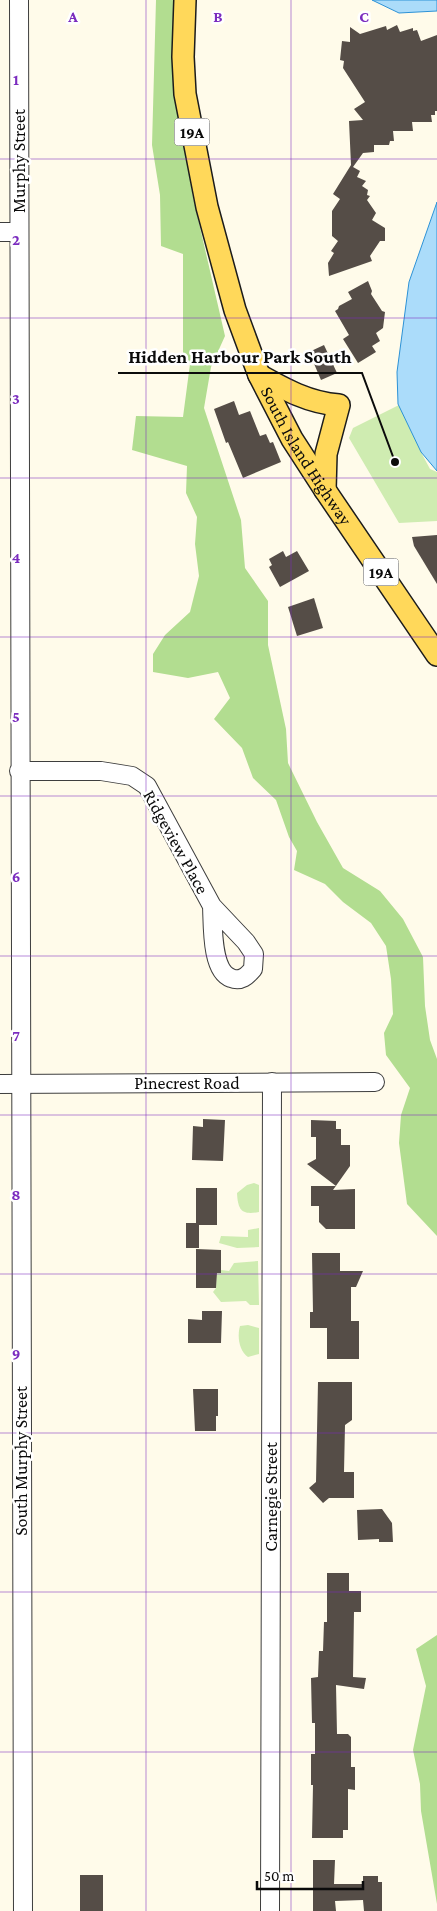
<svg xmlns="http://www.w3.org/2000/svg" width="437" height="1911" font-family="'Crimson Pro',serif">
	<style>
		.green { fill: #cfecb1 }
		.forest { fill: #b2dd90 }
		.water { fill: #abdcfa; stroke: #2d92d6 }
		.building { fill: #554d47 }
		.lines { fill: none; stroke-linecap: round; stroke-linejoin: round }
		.minor-casing { stroke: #3e3e3e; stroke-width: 20 }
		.major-casing { stroke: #1c1c1c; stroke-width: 24 }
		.minor { stroke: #fff; stroke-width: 18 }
		.major { stroke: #ffd85a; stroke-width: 21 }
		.grid { fill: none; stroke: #7b2cbf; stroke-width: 1; stroke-opacity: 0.55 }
		.labels { text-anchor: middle; stroke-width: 5; stroke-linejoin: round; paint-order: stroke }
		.shield { fill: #fff; stroke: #545454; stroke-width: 1 }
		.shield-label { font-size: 16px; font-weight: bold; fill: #0b0b0b }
		.street-label { font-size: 18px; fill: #0b0b0b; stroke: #fff }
		.grid-label { font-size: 16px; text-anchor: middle; font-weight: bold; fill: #7b2cbf; stroke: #fff; stroke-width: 5; stroke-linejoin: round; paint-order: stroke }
		.leader { fill: none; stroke: #0b0b0b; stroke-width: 2 }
		.callout-dot { fill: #0b0b0b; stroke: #fff; stroke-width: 2 }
		.callout-label { font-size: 19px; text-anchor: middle; font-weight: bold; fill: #0b0b0b; stroke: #fff; stroke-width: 5; stroke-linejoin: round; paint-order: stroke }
	</style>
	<rect width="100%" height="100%" fill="#fffbea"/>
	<g class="green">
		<path d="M401,404l22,52 7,13 7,3v49l-38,2 -50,-85 4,-10z"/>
		<path d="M254,1183l5,2v27c-17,3 -21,-1 -22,-19l10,-8z"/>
		<path d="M259,1228v19l-22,1 -18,-5 2,-7 27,1v-7z"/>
		<path d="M258,1261l1,44h-9l-4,-4 -25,1 -8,-10 3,-4 1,-15h4v-3l8,1 5,-8z"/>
		<path d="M248,1325l11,3v26l-11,3c-9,-6 -11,-21 -8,-31z"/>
	</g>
	<g class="forest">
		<path d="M156,0h18l-2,42 1,37 20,118 32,139 -14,31 -7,41 37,112 4,48 23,33v44l18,84 2,34 29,59 26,46 37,23 23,28 20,38 2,49 5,34 7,19v177l-30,-32 -8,-61 2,-28 9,-27 -24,-33 -2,-22 9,-19 -2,-35 -5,-33 -15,-23 -28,-21 -18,-18 -31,-14 3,-19 -8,-14 -13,-37 -23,-22 -11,-30 -28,-29 16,-21 -12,-26 -30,6 -35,-6v-18l12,-19 25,-23 9,-36 -4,-32 2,-27 -11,-24 1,-27 -55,-16 4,-34 47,1 7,-53 -7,-10v-100l-22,-8 -1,-51 -8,-50z"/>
		<path d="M437,1635v269l-16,-93 -1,-27 -7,-34 13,-64 -10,-37z"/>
	</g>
	<g class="water">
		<path d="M372,0h65v11l-38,2z"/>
		<path d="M437,202v269l-16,-19 -23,-48 -1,-32 12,-90z"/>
	</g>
	<g class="building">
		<path d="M397,25l3,7 13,-4v3l4,-1 4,11 16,-6v76h-2v4h-4l1,7h-20l1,9h-20l1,10h-4l-1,4h-15v7l-11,1 -10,14 7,4 -3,6 9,4 -4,5 6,4 -1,5 3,1 -3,4 9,13 -4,7 13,8v13h-5l-10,15 2,5 -43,15 -1,-13 6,-10 -3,-2 7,-10 -6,-5v-25l8,-12 -7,-5 18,-29 -2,-44 14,-1 -9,-11 11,-7 -22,-34 1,-7 -4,-1 2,-19 8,1v-15l10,7 26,-8 1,4z"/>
		<path d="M368,281l4,10 -1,3 11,17 3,1 -2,16 -7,5 4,8 -8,5 4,6 -18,11 -15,-24 6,-4 -14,-24 3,-2 1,-3 13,-7 -4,-7z"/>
		<path d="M324,345l13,28 -16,7 -12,-28z"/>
		<path d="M234,401l5,14 11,-4 10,25 6,-2 4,9 3,-1 8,20 -38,16 -15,-36 -2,1 -12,-34z"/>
		<path d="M437,535v49l-23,-38 -2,-9z"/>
		<path d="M283,551l3,6 11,-6 12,20 -29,16 -11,-20 3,-2 -3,-6z"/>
		<path d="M314,598l9,30 -26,8 -9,-29z"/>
		<path d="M203,1119l22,1 -2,41 -31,-1 1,-34 10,1z"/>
		<path d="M311,1120l25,1v8h5v16h9v21l-17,24 22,-1v40h-29l-7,-7v-16h-8v-20h25l-29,-22 9,-5v-22h-5z"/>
		<path d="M196,1188h21v37h-18v23h-13v-25h10z"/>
		<path d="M196,1249l25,1v23h-4l-1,15h-20z"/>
		<path d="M312,1253h28v18h23l-7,16h-5v34h8v38h-32v-31h-17v-16h3z"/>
		<path d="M202,1311h20l-1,32h-33v-24l14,1z"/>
		<path d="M318,1382h34v38l-7,5 -1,47h10v26h-25l-6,5 -14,-15 7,-6z"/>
		<path d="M193,1389h25v27h-2v15h-21z"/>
		<path d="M382,1509l10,14 1,19h-14v-3l-21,1 -1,-30z"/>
		<path d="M327,1573h22v18h12v21h-7l-1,65 13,1 -2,11 -28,-4 1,49h11l3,3v30h4v23l-7,-1v41h-5v8h-31l1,-53h-2v-31h4v-31h-3l-1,-45 7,-1 1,-26h4l1,-29h3z"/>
		<path d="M313,1860h22l-1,24h29v-8h15v6h4v29h-18l-1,-11 -28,1 1,10h-23z"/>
		<rect x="80" y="1875" width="23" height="36"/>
	</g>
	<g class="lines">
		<defs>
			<g id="minor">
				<path d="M19,0l4,1911"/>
				<path d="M0,232h19"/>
				<path d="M19,771h82l31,5 15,10 65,120 34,36 8,12 -1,15c-6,7 -12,13 -22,9 -20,-7 -18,-53 -19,-72"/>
				<path d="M0,1084l375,-2"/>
				<path d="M270,1911l2,-829"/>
			</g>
			<g id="major">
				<path id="s1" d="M185,0l-2,57 2,37 22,113 28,103 24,65 33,64 33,51 112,165"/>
				<path d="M259,375c25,14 50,28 80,30l-13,49 -1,36"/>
			</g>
		</defs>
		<use href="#minor" class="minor-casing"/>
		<use href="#major" class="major-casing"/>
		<use href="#minor" class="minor"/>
		<use href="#major" class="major"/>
	</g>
	<path class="grid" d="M146,0v1911M291,0v1911M0,159h437M0,318h437M0,478h437M0,637h437M0,796h437M0,956h437M0,1115h437M0,1274h437M0,1433h437M0,1592h437M0,1752h437"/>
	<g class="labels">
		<g class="shield">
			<rect x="174.5" y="118.5" width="35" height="27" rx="4"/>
			<rect x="363.5" y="558.5" width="35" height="27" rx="4"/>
		</g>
		<g class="shield-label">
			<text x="192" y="138">19A</text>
			<text x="381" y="578">19A</text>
		</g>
		<g class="street-label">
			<text transform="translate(19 161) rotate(-90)" y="6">Murphy Street</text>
			<text dy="6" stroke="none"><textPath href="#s1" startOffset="479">South Island Highway</textPath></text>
			<text transform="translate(176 842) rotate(61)" y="6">Ridgeview Place</text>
			<text x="187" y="1089">Pinecrest Road</text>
			<text transform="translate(21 1461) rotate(-90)" y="6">South Murphy Street</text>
			<text transform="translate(271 1497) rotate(-90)" y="6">Carnegie Street</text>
		</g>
	</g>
	<g class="grid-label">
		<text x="73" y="22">A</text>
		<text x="218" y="22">B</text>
		<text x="364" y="22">C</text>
		<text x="16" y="85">1</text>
		<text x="16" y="245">2</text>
		<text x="16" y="404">3</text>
		<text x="16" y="563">4</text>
		<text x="16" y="722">5</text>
		<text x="16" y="882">6</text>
		<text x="16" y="1041">7</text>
		<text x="16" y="1200">8</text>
		<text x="16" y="1359">9</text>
	</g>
	<path class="leader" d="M395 462L362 373H118"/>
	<circle class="callout-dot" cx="395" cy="462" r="5"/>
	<g class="callout-label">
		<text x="240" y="363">Hidden Harbour Park South</text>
	</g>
	<path d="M257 1881v8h106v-8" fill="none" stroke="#0b0b0b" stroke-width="2.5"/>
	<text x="264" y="1881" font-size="15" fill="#0b0b0b" stroke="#ffffff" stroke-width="4" paint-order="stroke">50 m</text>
</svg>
